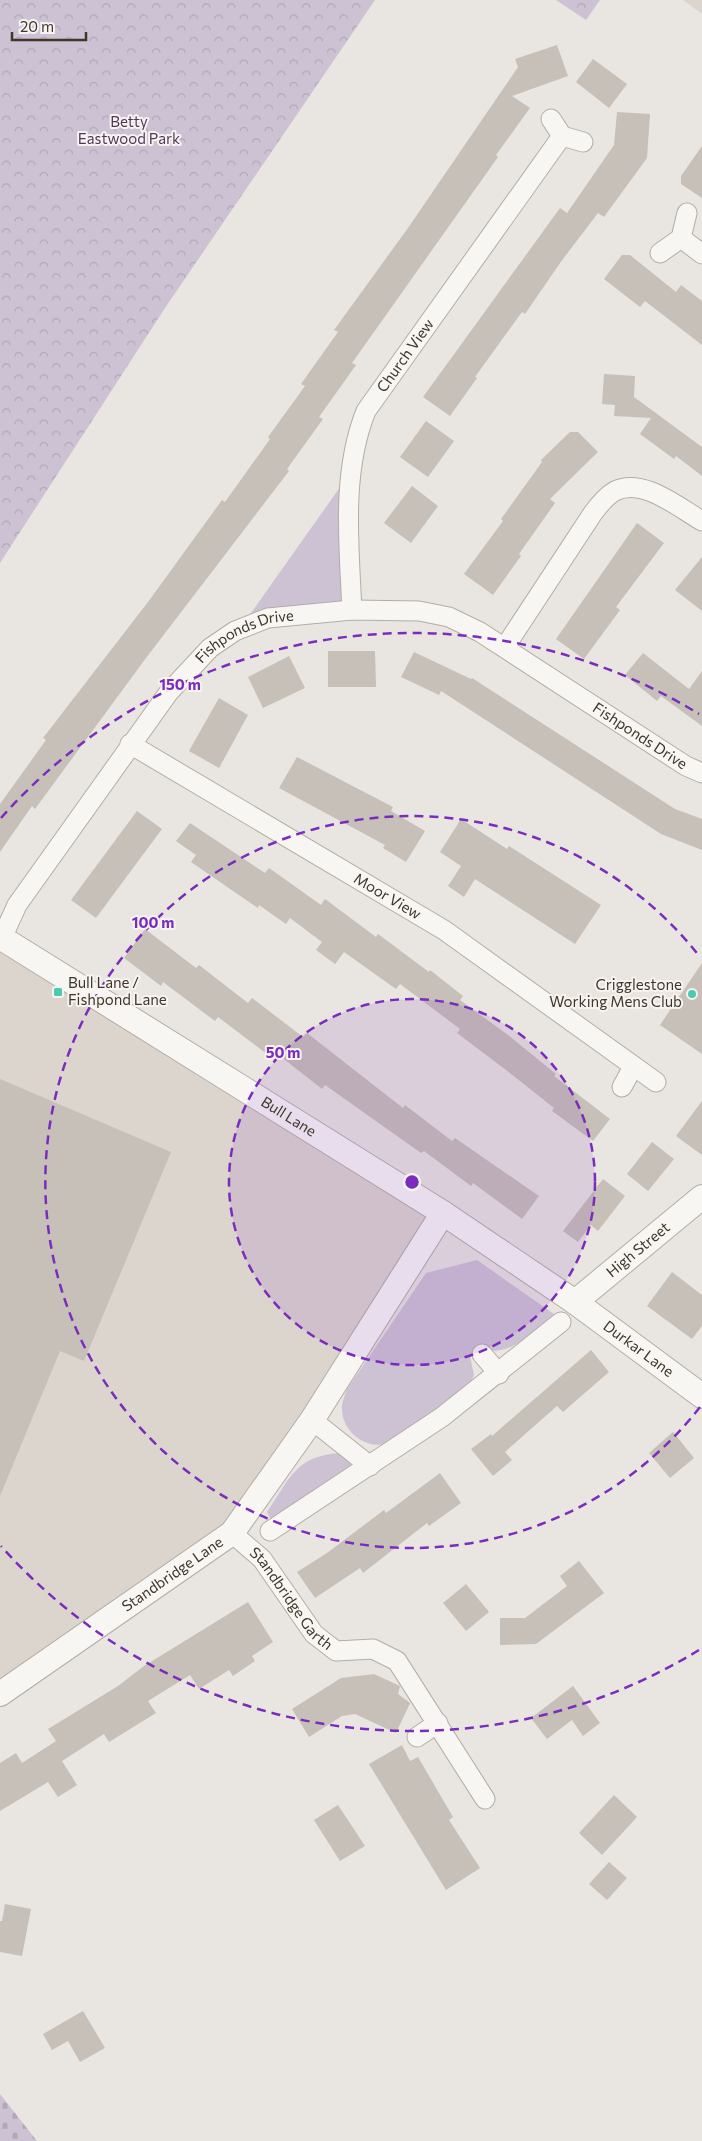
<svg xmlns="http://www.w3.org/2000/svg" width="702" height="2141" font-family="Commissioner,sans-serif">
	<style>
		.built { fill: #dbd5ce }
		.grass { fill: #cdc2d3 }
		.forest { fill: url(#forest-crowns) }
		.cemetery { fill: url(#cemetery-stones) }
		.building { fill: #c6c0b8 }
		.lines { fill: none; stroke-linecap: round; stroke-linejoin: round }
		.minor-casing { stroke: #b3ada5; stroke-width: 21 }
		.tertiary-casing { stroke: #b3ada5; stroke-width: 26 }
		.minor { stroke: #f7f6f3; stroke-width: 19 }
		.tertiary { stroke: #f7f6f3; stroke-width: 24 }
		.ring { fill: none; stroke: #7b2cbf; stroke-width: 2.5; stroke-dasharray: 9 6 }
		.poi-dot { fill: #48cbb0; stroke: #f6f3f0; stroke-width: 2 }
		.labels { text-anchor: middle; stroke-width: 4; stroke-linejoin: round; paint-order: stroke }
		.park-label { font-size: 15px; fill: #52375b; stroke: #f6f3f0 }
		.street-label { font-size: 15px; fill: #403629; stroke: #f6f3f0 }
		.poi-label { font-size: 15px; fill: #403629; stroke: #f6f3f0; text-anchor: start }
		.centre { fill: #7b2cbf; stroke: #f6f3f0; stroke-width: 2.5 }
		.ring-label { font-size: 15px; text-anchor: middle; font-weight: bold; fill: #7b2cbf; stroke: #f6f3f0; stroke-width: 4; stroke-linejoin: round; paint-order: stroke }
	</style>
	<defs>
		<pattern id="forest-crowns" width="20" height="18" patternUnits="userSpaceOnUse" patternTransform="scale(1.25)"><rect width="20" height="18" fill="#cdc2d3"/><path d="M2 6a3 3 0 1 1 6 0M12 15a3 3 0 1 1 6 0" fill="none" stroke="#b1a7b5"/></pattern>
		<pattern id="cemetery-stones" width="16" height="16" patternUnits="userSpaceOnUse" patternTransform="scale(1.25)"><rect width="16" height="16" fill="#cdc2d3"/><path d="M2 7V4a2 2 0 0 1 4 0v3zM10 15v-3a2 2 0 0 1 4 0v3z" fill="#b1a7b5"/></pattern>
	</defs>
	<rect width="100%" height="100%" fill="#e9e5e0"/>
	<g class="built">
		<path d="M683,0h19v14z"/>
		<path d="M0,937l443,276 -211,320 -232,161z"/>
	</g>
	<g class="grass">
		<path d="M348,476l1,130 -105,17z"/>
		<path d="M477,1260l77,54c-20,16 -45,46 -73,34l-11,8 4,19 -5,11 -83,58c-22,5 -46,-14 -44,-39 1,-5 3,-11 5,-16l79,-116z"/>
		<path d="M340,1453l12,9 -4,9 -74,46 -4,1 -3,-6c23,-33 28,-56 73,-59z"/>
	</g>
	<g class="forest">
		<path d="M0,0h375l-210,308 -165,255z"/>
		<path d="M556,0h44l-14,20z"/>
	</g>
	<path class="cemetery" d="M0,2094l37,47h-37z"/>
	<g class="building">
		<path d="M557,45l11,31 -56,20 18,12 -34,47 2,2 -146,206 4,2 -37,52 4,2 -36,50 2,2 -143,187 -111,151 -3,-3 -32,46v-48l46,-64 -3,-2 105,-136 74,-102 3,2 45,-63 -2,-2 37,-51 -4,-2 37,-52 -4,-2 74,-102 110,-161 -3,-8z"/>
		<path d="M593,59l34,25 -18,24 -33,-26z"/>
		<path d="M617,112l33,2 -3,44 -43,59 -6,-4 -38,50 -35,51 -3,-2 -47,65 2,1 -27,38 -27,-19 137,-189 7,5 47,-68z"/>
		<path d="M702,146v52l-21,-14v-8z"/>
		<path d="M622,255h8l46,37 5,-7 21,16v44l-57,-44 -5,6 -36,-28z"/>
		<path d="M604,374l31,2 -1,21 68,50v29l-26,-20 -2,3 -34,-25 11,-16 -37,-2 1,-11 -13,-1z"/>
		<path d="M426,421l28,20 -26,36 -28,-20z"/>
		<path d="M570,432h8l20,20 -48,47 5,4 -36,51 2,2 -28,39 -29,-21 39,-53 -2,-2 41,-57 -1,-2z"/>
		<path d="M412,486l26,20 -27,37 -27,-20z"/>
		<path d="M637,523l27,20 -48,64 4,3 -36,49 -28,-20z"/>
		<path d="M702,557v54l-27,-21z"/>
		<path d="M328,651h47l1,36h-48z"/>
		<path d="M414,652l57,27 1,-1 203,131 27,10v31l-41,-16 -220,-143 -2,4 -38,-18z"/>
		<path d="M643,653l46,36 13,-18v55l-41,-30 -4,5 -32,-26z"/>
		<path d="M289,656l16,32 -42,20 -15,-31z"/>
		<path d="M219,698l29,17 -29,53 -30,-17z"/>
		<path d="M297,757l96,50 -2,4 34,20 -19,31 -23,-14 2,-3 -106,-57z"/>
		<path d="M137,811l25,18 -66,89 -25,-18z"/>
		<path d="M461,819l46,30 2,-3 92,59 -26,39 -100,-65 -11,18 -16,-11 13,-20 -21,-14z"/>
		<path d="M190,823l75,50 4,-5 52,37 4,-6 51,38 2,-3 51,38 1,-2 33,26 -3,4 48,35 48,39 -2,2 56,43 -17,22 -41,-30 2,-3 -48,-38 -49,-37 3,-4 -60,-45 -4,5 -52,-37 -9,12 -19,-14 6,-8 -32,-24 -4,6 -27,-19 -1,3 -67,-46 5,-7 -20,-14z"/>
		<path d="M145,929l51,39 3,-3 49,38 4,-5 51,39 4,-4 96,75 2,-3 47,36 3,-3 84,58 -17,23 -49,-36 -2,3 -47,-35 -3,2 -96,-68 -3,4 -51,-40 -4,5 -49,-37 -3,4 -52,-39 -2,4 -37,-28z"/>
		<path d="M702,963v91l-42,-29z"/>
		<path d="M0,1079l171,73 -87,209 -24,-10 -60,145z"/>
		<path d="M702,1101v54l-26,-19z"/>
		<path d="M652,1142l22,17 -26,32 -21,-17z"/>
		<path d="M603,1179l22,17 -27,35 -7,-6 -13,17 -15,-11z"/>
		<path d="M672,1272l30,23v31l-10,13 -45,-33z"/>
		<path d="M591,1350l18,22 -46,40 -6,-6 -52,46 7,8 -19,16 -22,-27 20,-15 1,2z"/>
		<path d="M673,1432l21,26 -24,20 -21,-25z"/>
		<path d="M440,1473l21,30 -32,23 -2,-3 -64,50 -3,-5 -45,30 -18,-26 30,-19 57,-43 2,3z"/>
		<path d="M579,1561l25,32 -68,51 -36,1v-27h25l42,-32 -7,-10z"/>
		<path d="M466,1584l23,28 -23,19 -23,-28z"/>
		<path d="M248,1602l25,40 -21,14 3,5 -22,15 -4,-6 -30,19 -9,-14 -42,26 8,12 -47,29 -5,-8 -42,27 15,24 -19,12 -10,-15 -48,29v-48l16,-10 6,10 34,-22 -8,-12 70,-43 26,-20z"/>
		<path d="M374,1674l26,12 -2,8 12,9 -14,30 -41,-19 -13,2 -33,21 -17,-28 49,-31z"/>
		<path d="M573,1686l27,37 -17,13 -11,-16 -25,19 -16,-21z"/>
		<path d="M402,1745l8,16 8,-4 35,60 -4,3 31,48 -34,22 -77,-126z"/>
		<path d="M614,1795l23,22 -35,38 -23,-22z"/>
		<path d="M338,1805l27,41 -25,15 -26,-41z"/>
		<path d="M609,1862l18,16 -20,22 -18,-16z"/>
		<path d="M5,1904l26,5 -9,47 -22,-4v-31h2z"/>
		<path d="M83,2011l22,37 -25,14 -12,-21 -16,9 -9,-16z"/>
	</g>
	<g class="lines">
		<defs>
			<g id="minor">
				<path d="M551,119l11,17 21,6"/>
				<path d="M681,238l21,16"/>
				<path d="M660,253l21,-15 6,-25"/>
				<path id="s1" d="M352,610c-3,-65 -11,-137 14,-199l196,-275"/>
				<path d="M505,647l88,-134c6,-8 13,-17 22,-22 28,-14 64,17 87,30"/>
				<path id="s2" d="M130,744l314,186 212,152"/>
				<path id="s3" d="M2,938l15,-33 152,-213 41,-44 25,-17 33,-13 84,-8 67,1 30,6 31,15 206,134 16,7"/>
				<path d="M622,1087l11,-20"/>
				<path d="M482,1354l17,20"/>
				<path d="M312,1420l58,46"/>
				<path d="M270,1531l172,-114 119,-95"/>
				<path id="s4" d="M232,1533l30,26 52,75 22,17 37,-2 24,12 88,138"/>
				<path d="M417,1737l21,-14"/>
			</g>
			<g id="tertiary">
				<path id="s5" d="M0,937l443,276 132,89 127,94"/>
				<path id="s6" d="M575,1302l127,-105"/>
				<path id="s7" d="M0,1694l232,-161 80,-113 131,-207"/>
			</g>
		</defs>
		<use href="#minor" class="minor-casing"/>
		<use href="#tertiary" class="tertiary-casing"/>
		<use href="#minor" class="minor"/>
		<use href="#tertiary" class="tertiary"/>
	</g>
	<circle cx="412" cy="1182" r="183" fill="#7b2cbf" fill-opacity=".12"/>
	<g class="ring">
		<circle cx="412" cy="1182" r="183"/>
		<path d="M700 1407A366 366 0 1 1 700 957"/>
		<path d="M699 1650A549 549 0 0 1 1 1546M1 818A549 549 0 0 1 699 714"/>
	</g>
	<g class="poi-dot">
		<rect x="53" y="987" width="10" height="10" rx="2.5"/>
		<circle cx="692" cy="994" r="5"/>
	</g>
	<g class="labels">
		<g class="park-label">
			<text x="129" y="127">Betty<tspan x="129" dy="17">Eastwood Park</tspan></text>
		</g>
		<g class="street-label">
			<text dy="5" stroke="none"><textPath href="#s1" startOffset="269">Church View</textPath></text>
			<text dy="5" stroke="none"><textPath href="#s3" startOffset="395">Fishponds Drive</textPath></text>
			<text dy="5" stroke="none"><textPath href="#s3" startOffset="831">Fishponds Drive</textPath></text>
			<text dy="5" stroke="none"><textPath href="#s2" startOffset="299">Moor View</textPath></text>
			<text dy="5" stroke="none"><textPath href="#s5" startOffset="340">Bull Lane</textPath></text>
			<text dy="5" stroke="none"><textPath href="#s6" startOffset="82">High Street</textPath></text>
			<text dy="5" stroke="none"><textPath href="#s5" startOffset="760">Durkar Lane</textPath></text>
			<text dy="5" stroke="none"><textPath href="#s7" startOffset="210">Standbridge Lane</textPath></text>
			<text dy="5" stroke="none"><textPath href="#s4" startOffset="89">Standbridge Garth</textPath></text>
		</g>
		<g class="poi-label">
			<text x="68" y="988">Bull Lane /<tspan x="68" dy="17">Fishpond Lane</tspan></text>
			<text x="682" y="990" text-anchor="end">Crigglestone<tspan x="682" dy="17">Working Mens Club</tspan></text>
		</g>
	</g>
	<circle cx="412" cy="1182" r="8" class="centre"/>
	<g class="ring-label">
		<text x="180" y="690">150 m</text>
		<text x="153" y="928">100 m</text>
		<text x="283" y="1058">50 m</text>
	</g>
	<path d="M12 32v8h74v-8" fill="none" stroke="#403629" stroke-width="2.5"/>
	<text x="20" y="32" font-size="15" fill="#403629" stroke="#f6f3f0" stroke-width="4" paint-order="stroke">20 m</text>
</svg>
